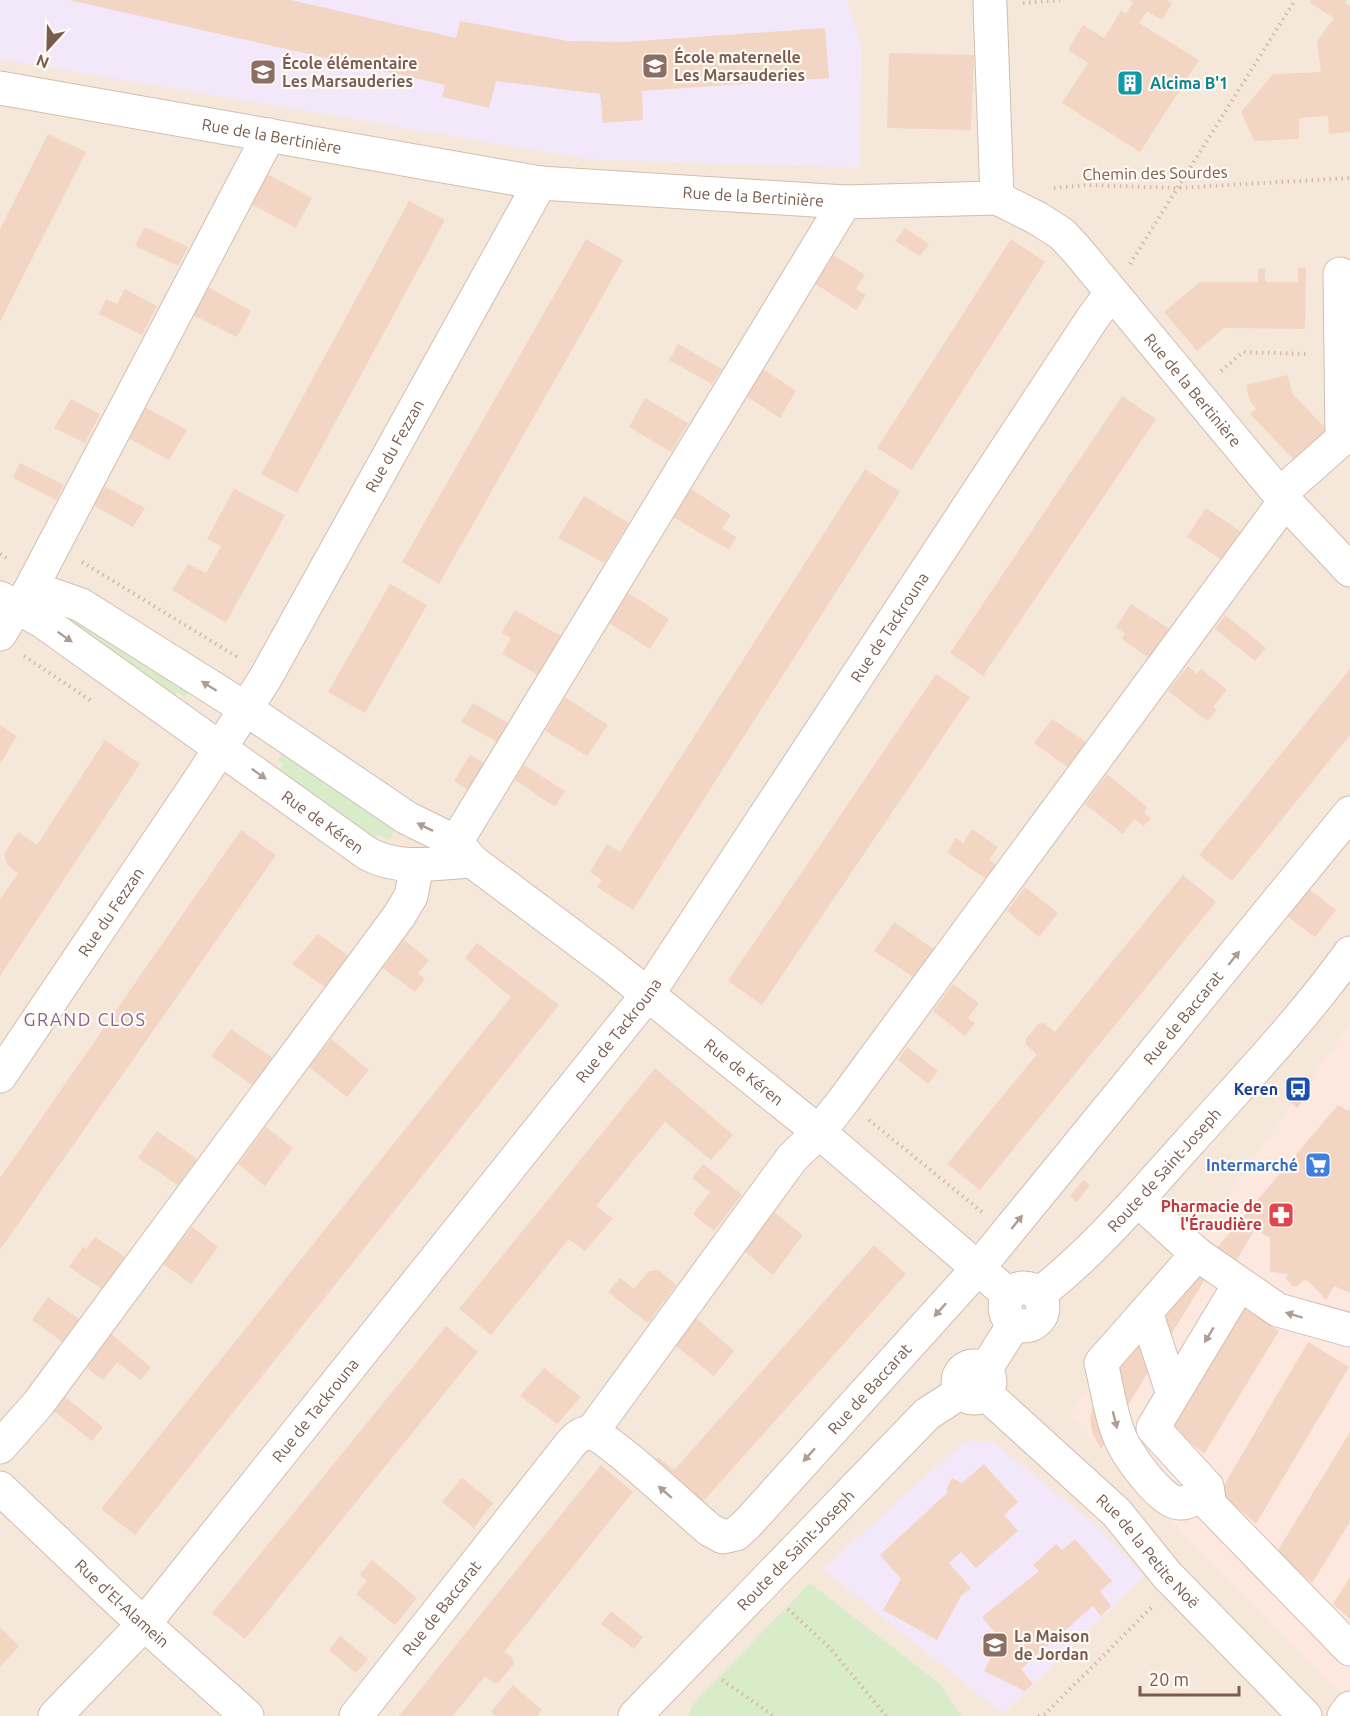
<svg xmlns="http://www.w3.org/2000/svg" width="1350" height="1716" font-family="Ubuntu,sans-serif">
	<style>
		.residential { fill: #f5e8da }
		.commercial { fill: #fde8e0 }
		.education { fill: #f3e8fa }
		.green { fill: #d8ecc9 }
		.building { fill: #f3d5c3 }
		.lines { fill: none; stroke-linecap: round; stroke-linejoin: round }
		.minor-casing { stroke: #d1beb0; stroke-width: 35 }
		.path { stroke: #d9b8a5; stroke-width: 4; stroke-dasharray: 1.5 4.5; stroke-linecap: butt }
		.minor { stroke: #fff; stroke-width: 33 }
		.oneway { fill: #af9d94 }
		.labels { text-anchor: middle; stroke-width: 4.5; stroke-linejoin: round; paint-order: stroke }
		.education-label { font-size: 16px; font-weight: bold; fill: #785e54; stroke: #fffaf3; text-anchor: start }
		.culture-label { font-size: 16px; font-weight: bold; fill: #0d838f; stroke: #fffaf3; text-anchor: start }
		.street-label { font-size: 16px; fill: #7a5c4d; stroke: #fffaf3 }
		.transit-label { font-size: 16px; font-weight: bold; fill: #164399; stroke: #fffaf3; text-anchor: end }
		.shop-label { font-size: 16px; font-weight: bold; fill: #366cbe; stroke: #fffaf3; text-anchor: end }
		.health-label { font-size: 16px; font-weight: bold; fill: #be3a42; stroke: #fffaf3; text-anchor: end }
		.neighbourhood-label { font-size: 18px; letter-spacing: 1.5px; fill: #846695; stroke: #fffaf3 }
	</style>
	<rect width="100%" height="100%" fill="#fdf6ec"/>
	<rect class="residential" x="0" y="0" width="1350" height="1716"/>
	<path class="commercial" d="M1350,1025v678l-281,-287z"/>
	<g class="education">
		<path d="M0,0h847l14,46 -1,122 -273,-9 -587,-100z"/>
		<path d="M965,1441h27l105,85 47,50 -141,138 -180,-145z"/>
	</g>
	<g class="green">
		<path d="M73,618l116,73 -4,6 -8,-5 -4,6 -103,-75z"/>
		<path d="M282,754l113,72 -4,12 -4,2 -9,-6 -5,6 -94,-69 4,-7 -5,-4z"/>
		<path d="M810,1583l130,101 21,32h-273l5,-12z"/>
	</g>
	<g class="building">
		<path d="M69,0h222l165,38 4,-17 108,20 56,1 201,-14 4,50 -187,13 1,29 -40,3 -3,-29 -104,-13 -7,27 -47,-11 3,-12z"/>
		<path d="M1129,0h37l6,3 -10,17 -15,-9 -8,12 60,37 -59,92 -78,-49 26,-40 -20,-13 15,-25 21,13 17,-27 5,3 7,-12z"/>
		<path d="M1312,0h34l-1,3 5,3v126l-21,2 -1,-18 -29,2v21l-45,2 -13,-29 32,-38 48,-2 -4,-31 17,-23 -24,-15z"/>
		<path d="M889,53l85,2 -3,75 -84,-2z"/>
		<path d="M48,134l38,18 -86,170v-93z"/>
		<path d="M267,174l45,24 -16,30 -45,-24z"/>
		<path d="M409,201l36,19 -148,273 -36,-19z"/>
		<path d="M145,227l43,20 -10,19 -43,-20z"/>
		<path d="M905,228l24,16 -9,12 -25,-15z"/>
		<path d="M586,239l37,21 -184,324 -37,-22z"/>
		<path d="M1011,239l34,23 -133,208 -35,-22z"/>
		<path d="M832,254l33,21 -9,14 10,6 -10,15 -42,-27z"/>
		<path d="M1265,268v14h33v-14h8l-1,61 -81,-1 -27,23 -33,-39 36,-30h58v-13z"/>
		<path d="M208,287l43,24 -14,26 -44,-22z"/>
		<path d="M125,289l32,17 -15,29 -43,-21 7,-15 11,5z"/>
		<path d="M678,344l44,25 -10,15 -43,-24z"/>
		<path d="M763,369l33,22 -16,27 -34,-22z"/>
		<path d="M1288,375l4,18 37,39 -32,31 -47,-49 6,-5 -7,-10 -3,-14z"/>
		<path d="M1122,396l34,23 -173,257 -33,-23z"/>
		<path d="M645,398l43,25 -17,29 -42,-25z"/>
		<path d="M71,399l29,15 -15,29 -31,-15z"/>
		<path d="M145,407l42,23 -18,30 -41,-22z"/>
		<path d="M20,463l44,22 -8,15 -43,-22z"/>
		<path d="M865,469l35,23 -267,418 -36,-23 5,-7 -12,-8 17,-28 13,8z"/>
		<path d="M104,486l41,22 -12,19 -39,-21z"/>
		<path d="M234,489l51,26 -59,108 -54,-33 16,-26 18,9 15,-27 -14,-7z"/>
		<path d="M691,489l40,26 -9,13 14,9 -7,13 -56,-33z"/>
		<path d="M584,496l45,27 -25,40 -46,-25z"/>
		<path d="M1206,508l37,25 -21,27 -35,-23z"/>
		<path d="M390,584l37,21 -62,108 -37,-21z"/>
		<path d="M628,593l41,26 -19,30 -41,-26z"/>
		<path d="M1131,604l40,26 -22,28 -27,-19 3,-5 -9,-7z"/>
		<path d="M515,610l46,26 -23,39 -36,-21 9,-16 -10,-5z"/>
		<path d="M1225,615l41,33 -11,13 -40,-32z"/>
		<path d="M1188,666l9,8 4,-5 26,21 -14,17 4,3 -10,11 -39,-30z"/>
		<path d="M1350,669v66l-118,146 -33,-26z"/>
		<path d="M936,674l34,23 -208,308 -34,-24z"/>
		<path d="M565,697l43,28 -21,31 -42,-25z"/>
		<path d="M473,703l35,20 -11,19 -36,-20z"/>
		<path d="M1052,719l36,24 -19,25 -35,-25z"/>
		<path d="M0,725l17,11 -17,28z"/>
		<path d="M105,740l35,24 -140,212v-76l18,-27 -11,-8 -3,-11 14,-22 19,13z"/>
		<path d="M470,755l18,10 -17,27 -17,-11z"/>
		<path d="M524,765l41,26 -10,16 -40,-27z"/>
		<path d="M1107,774l40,33 -3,6 7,5 -7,8 -10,-7 -11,15 -38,-30z"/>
		<path d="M972,829l26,18 -9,13 9,6 -11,14 -40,-28 9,-14 7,5z"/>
		<path d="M241,830l35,25 -276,395v-72z"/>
		<path d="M1183,875l33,27 -236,288 -33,-26 90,-110 -11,-9v-6l12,-15 6,-1 11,9z"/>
		<path d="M1305,886l31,24 -21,27 -31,-23z"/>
		<path d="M1025,887l33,26 -19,24 -32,-26z"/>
		<path d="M894,922l41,28 -20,28 -41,-27z"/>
		<path d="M318,934l31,22 -24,31 -33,-23z"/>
		<path d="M404,940l25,20 -11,13 7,6 -10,13 -32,-24z"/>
		<path d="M477,943l82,62 -424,530 -34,-26 410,-512 -46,-39z"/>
		<path d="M953,984l26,19 -11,15 7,5 -10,13 -32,-25z"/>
		<path d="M231,1029l42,29 -21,27 -41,-29z"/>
		<path d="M331,1039l38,31 -22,27 -38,-30z"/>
		<path d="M907,1047l31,24 -10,13 -30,-24z"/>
		<path d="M655,1068l78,67 -22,25 -46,-38 -69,84 17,12 -28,33 -16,-12 -78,96 -32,-26z"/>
		<path d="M1304,1086l7,6 -14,16 -7,-6z"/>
		<path d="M1338,1105l10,6 2,-4v186l-16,-7 -8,14 -18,-19 -4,-1 -7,6h-5l-6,-7 1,-5 -17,-2v-34l-15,-9 -33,56 -15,-9 -106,173 -9,-17 -2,-14 5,-21 8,-15z"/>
		<path d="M266,1127l27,21 -28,38 -27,-22z"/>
		<path d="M157,1131l40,28 -19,26 -40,-27z"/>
		<path d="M703,1164l39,31 -28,36 -21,-17 17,-22 -18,-14z"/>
		<path d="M1083,1180l7,5 -13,17 -7,-6z"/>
		<path d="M774,1212l29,23 -30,40 -28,-23z"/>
		<path d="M192,1227l26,20 -27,37 -28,-20z"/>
		<path d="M95,1237l30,20 -23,32 -33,-22 14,-20 3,2z"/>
		<path d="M874,1245l32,29 -206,231 -48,-40 6,-8 16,13z"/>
		<path d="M658,1270l18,15 -28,38 -40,-31 12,-14 14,11 15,-18z"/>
		<path d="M48,1297l31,22 -17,23 -30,-22z"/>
		<path d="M1239,1305l40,26 -75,123 -33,-28z"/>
		<path d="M696,1318l38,33 -20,25 -38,-30z"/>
		<path d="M446,1326l32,26 -233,287 -33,-26z"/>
		<path d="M111,1334l40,33 -10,13 -24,-18 -14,18 -16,-12z"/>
		<path d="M1308,1342l41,25 -93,157 -36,-32z"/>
		<path d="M544,1368l37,29 -24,27 -37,-28z"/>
		<path d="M65,1397l38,30 -11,14 -38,-30z"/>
		<path d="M1350,1432v90l-38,61 -35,-31z"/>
		<path d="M984,1464l34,38 -14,13 14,16 -42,37 -15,-16 -12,11 22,25 -10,8 -24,44 -54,-30 18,-31 -21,-24 68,-63 -2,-2 6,-12 10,5z"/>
		<path d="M601,1465l32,27 -129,160 9,6 1,6 -15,18 -5,1 -9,-7 -32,40h-54z"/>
		<path d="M462,1478l31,25 -19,25 -32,-26z"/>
		<path d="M1075,1539l37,42 -12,10 11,15 -10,10 -8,-10 -72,63 12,15 -8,7 -41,-20 16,-32 -18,-22 57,-46 -6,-6 23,-21 6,6z"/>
		<path d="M372,1560l45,38 -22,27 -39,-31 11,-13 -7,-7z"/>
		<path d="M1350,1577v42l-17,-15z"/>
		<path d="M611,1611l32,26 -9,12 -33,-25z"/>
		<path d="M0,1627l19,19 -19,21z"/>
		<path d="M340,1636l28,23 -12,14 -27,-23z"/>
		<path d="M513,1685l29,25 -5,6h-41l-5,-4z"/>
	</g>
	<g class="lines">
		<defs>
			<g id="minor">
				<path d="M990,4l7,194"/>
				<path id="s1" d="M0,88l540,95 305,19 152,-4 40,20 25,16 14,15 209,252 65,69"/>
				<path d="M1280,494l62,-55 -2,-165"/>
				<path d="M27,596l242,-461"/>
				<path id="s2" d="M0,598l42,23 326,233c33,17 68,9 104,7"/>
				<path id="s3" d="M0,634l16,-27 11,-11 23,-2 31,11 165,104 161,109 49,24 16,19 139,104 208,167 190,163"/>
				<path d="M456,842l389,-640"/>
				<path id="s4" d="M0,1076l203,-301 63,-98 274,-494"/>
				<path d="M1138,1200l59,54 81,56 72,20"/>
				<path d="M1197,1254l-96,109c6,23 9,50 18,72 6,17 42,68 60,68 12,1 20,-9 28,-16"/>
				<path d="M1239,1285l-86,143 54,59 3,18 140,144"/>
				<circle cx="1024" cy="1307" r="19"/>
				<path id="s5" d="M1038,1295c58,-45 104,-101 153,-155 54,-61 111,-120 159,-187"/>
				<path d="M1146,1312l27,82"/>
				<circle cx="974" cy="1382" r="16"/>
				<path d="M985,1370l29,-46"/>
				<path id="s6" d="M986,1394l131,119 50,62 138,141"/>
				<path d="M591,1433l201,-275 27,-26 25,-32 441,-599"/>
				<path d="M0,1447l38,-43 361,-488 12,-20 6,-30"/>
				<path id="s7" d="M0,1488l123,117 124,111"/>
				<path id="s8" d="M55,1716l89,-92 504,-630 444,-675 19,-26"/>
				<path id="s9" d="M356,1716l209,-265c6,-8 15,-20 26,-18 18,4 98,80 119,97l13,7 13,-3 12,-11 231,-256 371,-454"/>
				<path id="s10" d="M635,1716l292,-302 34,-22"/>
				<path d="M1344,1716l6,-8"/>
			</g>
		</defs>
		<use href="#minor" class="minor-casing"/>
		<g class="path">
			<path d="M1023,3l37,-3"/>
			<path d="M1054,188l33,-3 89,3 174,-10"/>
			<path d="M1130,264l165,-264"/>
			<path d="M1221,371l22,-19 65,2"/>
			<path d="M0,554l10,6"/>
			<path d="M82,562l157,96"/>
			<path d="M24,656l69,46"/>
			<path d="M869,1120l113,92"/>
			<path d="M788,1609l43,40 55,67"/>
			<path d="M722,1680l52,36"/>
			<path d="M1038,1716l7,-2 108,-108"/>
		</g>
		<use href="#minor" class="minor"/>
	</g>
	<defs><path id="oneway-solid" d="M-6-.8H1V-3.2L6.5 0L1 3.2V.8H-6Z" transform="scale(1.5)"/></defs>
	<g class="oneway">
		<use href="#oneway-solid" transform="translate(65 637) rotate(35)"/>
		<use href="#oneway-solid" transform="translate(209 686) rotate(-148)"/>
		<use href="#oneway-solid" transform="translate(259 774) rotate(36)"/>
		<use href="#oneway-solid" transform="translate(425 827) rotate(-154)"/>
		<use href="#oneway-solid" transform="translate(1234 958) rotate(-51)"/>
		<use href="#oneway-solid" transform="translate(1017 1222) rotate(-51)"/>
		<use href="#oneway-solid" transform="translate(940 1310) rotate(132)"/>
		<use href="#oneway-solid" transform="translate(1294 1315) rotate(-163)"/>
		<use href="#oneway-solid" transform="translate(1209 1335) rotate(121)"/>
		<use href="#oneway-solid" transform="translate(1115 1420) rotate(76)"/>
		<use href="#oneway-solid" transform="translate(809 1455) rotate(132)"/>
		<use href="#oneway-solid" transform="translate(665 1492) rotate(-139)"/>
	</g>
	<defs>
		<symbol id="school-square" viewBox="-11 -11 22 22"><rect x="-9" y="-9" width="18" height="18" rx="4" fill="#8d6e63" stroke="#fffaf3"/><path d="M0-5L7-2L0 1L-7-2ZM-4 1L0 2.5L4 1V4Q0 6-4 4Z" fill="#fff"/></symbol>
		<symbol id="building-square" viewBox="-11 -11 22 22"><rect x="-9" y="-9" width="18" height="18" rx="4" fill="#0f9aa8" stroke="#fffaf3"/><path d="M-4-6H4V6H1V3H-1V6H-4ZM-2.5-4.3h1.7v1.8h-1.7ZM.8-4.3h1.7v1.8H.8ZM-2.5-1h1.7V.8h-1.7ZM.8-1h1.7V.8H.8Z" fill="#fff"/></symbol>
		<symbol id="bus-square" viewBox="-11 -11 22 22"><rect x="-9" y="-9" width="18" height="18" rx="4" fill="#1a4fb4" stroke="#fffaf3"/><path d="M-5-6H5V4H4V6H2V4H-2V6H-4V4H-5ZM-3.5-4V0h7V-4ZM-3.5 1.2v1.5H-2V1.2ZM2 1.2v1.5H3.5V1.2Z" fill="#fff"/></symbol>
		<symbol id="supermarket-square" viewBox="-11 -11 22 22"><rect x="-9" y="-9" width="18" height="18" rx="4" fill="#3f7fe0" stroke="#fffaf3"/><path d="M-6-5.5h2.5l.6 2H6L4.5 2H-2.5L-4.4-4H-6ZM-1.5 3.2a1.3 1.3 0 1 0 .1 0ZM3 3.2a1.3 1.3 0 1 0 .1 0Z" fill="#fff"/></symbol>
		<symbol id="pharmacy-square" viewBox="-11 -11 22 22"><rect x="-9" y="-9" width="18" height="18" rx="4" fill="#e0444e" stroke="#fffaf3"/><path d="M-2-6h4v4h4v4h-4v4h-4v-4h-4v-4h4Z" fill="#fff"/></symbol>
	</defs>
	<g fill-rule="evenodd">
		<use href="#school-square" x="640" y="51" width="30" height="30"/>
		<use href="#school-square" x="248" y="57" width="30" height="30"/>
		<use href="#building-square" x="1115" y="68" width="30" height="30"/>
		<use href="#bus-square" x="1283" y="1074" width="30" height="30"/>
		<use href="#supermarket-square" x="1303" y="1150" width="30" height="30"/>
		<use href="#pharmacy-square" x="1266" y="1200" width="30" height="30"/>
		<use href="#school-square" x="980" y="1630" width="30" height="30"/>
	</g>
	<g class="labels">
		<g class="education-label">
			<text x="674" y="63">École maternelle<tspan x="674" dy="18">Les Marsauderies</tspan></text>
			<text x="282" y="69">École élémentaire<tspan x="282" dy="18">Les Marsauderies</tspan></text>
			<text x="1014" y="1642">La Maison<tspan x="1014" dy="18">de Jordan</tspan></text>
		</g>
		<g class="culture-label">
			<text x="1150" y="89">Alcima B'1</text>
		</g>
		<g class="street-label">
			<text dy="6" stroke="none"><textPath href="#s1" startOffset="276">Rue de la Bertinière</textPath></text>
			<text transform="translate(1155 173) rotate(-1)" y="6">Chemin des Sourdes</text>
			<text dy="6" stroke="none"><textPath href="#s1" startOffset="762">Rue de la Bertinière</textPath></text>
			<text dy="6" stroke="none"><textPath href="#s1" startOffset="1284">Rue de la Bertinière</textPath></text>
			<text dy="6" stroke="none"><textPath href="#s4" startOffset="744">Rue du Fezzan</textPath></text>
			<text dy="6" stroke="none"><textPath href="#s8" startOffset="1374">Rue de Tackrouna</textPath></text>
			<text dy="6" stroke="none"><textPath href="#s2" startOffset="393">Rue de Kéren</textPath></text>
			<text dy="6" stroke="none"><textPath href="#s4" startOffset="198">Rue du Fezzan</textPath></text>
			<text dy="6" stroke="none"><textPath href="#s9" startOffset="1236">Rue de Baccarat</textPath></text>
			<text dy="6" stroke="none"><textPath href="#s8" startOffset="888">Rue de Tackrouna</textPath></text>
			<text dy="6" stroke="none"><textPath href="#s3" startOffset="916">Rue de Kéren</textPath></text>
			<text dy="6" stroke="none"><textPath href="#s5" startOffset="178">Route de Saint-Joseph</textPath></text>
			<text dy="6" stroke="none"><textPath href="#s9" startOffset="750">Rue de Baccarat</textPath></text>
			<text dy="6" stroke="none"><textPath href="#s8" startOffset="402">Rue de Tackrouna</textPath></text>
			<text dy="6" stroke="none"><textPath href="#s10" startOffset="231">Route de Saint-Joseph</textPath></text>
			<text dy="6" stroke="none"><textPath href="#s6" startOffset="226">Rue de la Petite Noë</textPath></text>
			<text dy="6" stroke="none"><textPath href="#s7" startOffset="168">Rue d'El-Alamein</textPath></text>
			<text dy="6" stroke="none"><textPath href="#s9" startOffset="138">Rue de Baccarat</textPath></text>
		</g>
		<g class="transit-label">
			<text x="1278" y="1095">Keren</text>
		</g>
		<g class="shop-label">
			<text x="1298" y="1171">Intermarché</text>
		</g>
		<g class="health-label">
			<text x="1262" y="1212">Pharmacie de<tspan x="1262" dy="18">l'Éraudière</tspan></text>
		</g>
		<g class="neighbourhood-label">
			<text x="85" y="1026">GRAND CLOS</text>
		</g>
	</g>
	<g transform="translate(48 48) rotate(202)" stroke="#fffaf3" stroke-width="4.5" paint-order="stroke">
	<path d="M0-4.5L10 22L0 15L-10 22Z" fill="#7a5c4d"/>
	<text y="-9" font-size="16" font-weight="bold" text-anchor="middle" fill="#7a5c4d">N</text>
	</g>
	<path d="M1140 1686v9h99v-9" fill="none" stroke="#7a5c4d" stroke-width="3"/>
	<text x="1149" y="1686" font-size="18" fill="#7a5c4d" stroke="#fffaf3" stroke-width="4.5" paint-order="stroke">20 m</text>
</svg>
